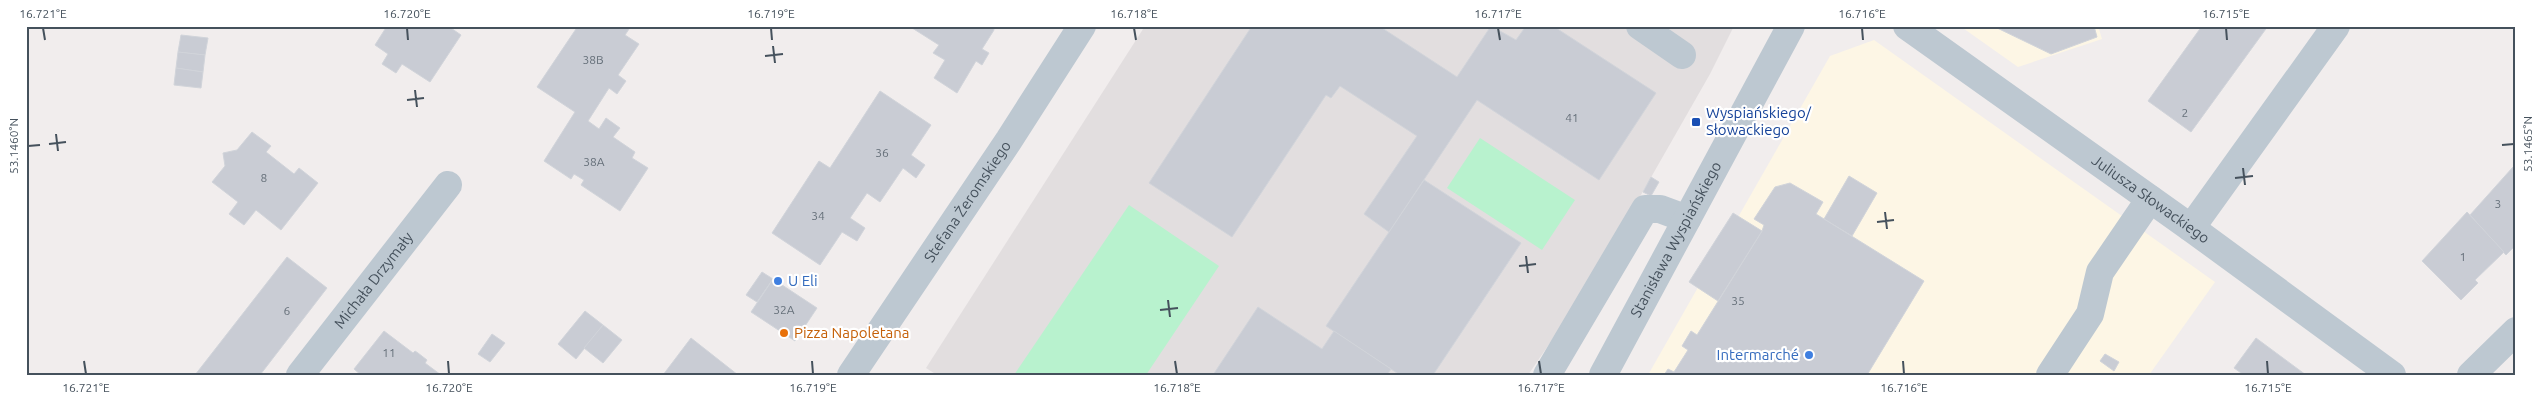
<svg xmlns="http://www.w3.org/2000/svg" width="2542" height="401" font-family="Ubuntu,sans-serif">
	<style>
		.commercial { fill: #fdf6e5 }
		.education { fill: #e2dedf }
		.green { fill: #b8f2ce }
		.building { fill: #c9ccd4; stroke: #d1d4da }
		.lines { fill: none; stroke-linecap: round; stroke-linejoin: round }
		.minor { stroke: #bdc8d1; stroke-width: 28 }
		.ticks { fill: none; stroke: #45515c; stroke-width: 2 }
		.transit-dot { fill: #1a4fb4; stroke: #fff; stroke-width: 2 }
		.shop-dot { fill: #3f7fe0; stroke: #fff; stroke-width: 2 }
		.food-dot { fill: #e8710a; stroke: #fff; stroke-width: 2 }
		.labels { text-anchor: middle; stroke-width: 4.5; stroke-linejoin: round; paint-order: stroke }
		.number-label { font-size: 12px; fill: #66707a }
		.transit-label { font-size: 15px; fill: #164399; stroke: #fff; text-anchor: start }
		.street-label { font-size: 15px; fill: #45515c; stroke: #fff }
		.shop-label { font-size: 15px; fill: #366cbe; stroke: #fff; text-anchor: start }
		.food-label { font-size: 15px; fill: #c56008; stroke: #fff; text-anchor: start }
		.neatline { fill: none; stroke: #45515c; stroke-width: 2 }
		.ticks-label { font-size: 12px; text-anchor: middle; fill: #45515c }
	</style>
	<rect width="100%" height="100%" fill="#f1eded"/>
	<g class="commercial">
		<path d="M1960,26h138l4,13 -84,28z"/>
		<path d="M1874,40l341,242 -66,93h-501l182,-319z"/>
	</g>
	<path class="education" d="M1145,26h589l-24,48 -121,212 -61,89h-591l-11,-7z"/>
	<g class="green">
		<path d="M1480,138l95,62 -33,50 -95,-62z"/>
		<path d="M1129,205l90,61 -73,109h-132z"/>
	</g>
	<g class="building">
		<path d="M387,26h61l13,9 -31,47 -28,-18 -6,9 -14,-9 6,-10 -13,-9z"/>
		<path d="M578,26h53l-6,9 14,9 -21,31 8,6 -9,13 -8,-6 -21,33 11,8 7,-11 14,10 -7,9 22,15 -3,6 16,10 -28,43 -39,-26 3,-5 -10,-6 -3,5 -27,-18 31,-49 -38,-25z"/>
		<path d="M909,26h84l1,4 -12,19 7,4 -7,12 -6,-4 -19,32 -23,-15 11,-18 -12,-7 6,-8z"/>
		<path d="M1252,26h127l78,51 34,-51 25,14 10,-14h27l103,67 -57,87 -122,-80 -88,132 -25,-18 53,-78 -77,-50 -9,12 -5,-3 -94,142 -83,-54z"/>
		<path d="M1993,26h101l3,11 -46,17z"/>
		<path d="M2202,26h66l-77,106 -43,-31z"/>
		<path d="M181,35l27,3 -3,17 -27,-3z"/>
		<path d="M178,52l27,3 -2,17 -27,-4z"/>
		<path d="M176,68l27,4 -2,16 -27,-3z"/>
		<path d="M880,91l51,34 -20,30 14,10 -9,13 -13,-10 -23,34 -13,-9 -17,25 15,10 -8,13 -15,-9 -22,33 -48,-32 47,-72 11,7z"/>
		<path d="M252,132l19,14 -5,6 28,22 5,-6 19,15 -37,47 -25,-20 -12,15 -15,-11 9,-12 -26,-20 13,-16 -2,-13 14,-3z"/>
		<path d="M2513,167l3,3v75l-10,10 -36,-40z"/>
		<path d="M1849,176l28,17 -25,43 -28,-17z"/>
		<path d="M1651,177l8,5 -8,14 -8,-4z"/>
		<path d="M1424,180l97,63 -88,132h-33l-74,-49z"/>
		<path d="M1790,183l33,19 -7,12 108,67 -57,94h-203l4,-6 6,3 14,-22 -6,-4 9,-15 6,4 65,-104 2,-6 -10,-6 21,-32z"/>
		<path d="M2467,212l37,40 -29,28 3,3 -17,17 -39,-39z"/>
		<path d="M1733,213l29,18 -44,70 -29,-19z"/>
		<path d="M287,257l40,31 -67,87h-65z"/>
		<path d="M762,272l11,7 -16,23 -11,-7z"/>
		<path d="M773,279l44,29 -22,33 -44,-29z"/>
		<path d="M1258,307l64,42 12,-18 57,38 -4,6h-174z"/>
		<path d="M585,311l18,14 -27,34 -18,-15z"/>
		<path d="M603,325l19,15 -19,23 -19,-15z"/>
		<path d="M384,331l29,22 2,-2 3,2 9,7 -2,3 16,12h-80l-7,-6z"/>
		<path d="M492,334l13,9 -15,19 -12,-8z"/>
		<path d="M691,338l47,37h-75z"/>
		<path d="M2256,338l50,37h-62l-10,-7z"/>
		<path d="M2105,354l14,8 -5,9 -14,-10z"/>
	</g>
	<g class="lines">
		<g class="minor">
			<path d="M1640,26l42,29"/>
			<path id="s1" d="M1907,26l284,202 201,147"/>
			<path d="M2191,228l145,-202"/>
			<path id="s2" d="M300,375l148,-190"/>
			<path id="s3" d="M851,375l158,-235 73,-114"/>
			<path d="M1547,375l98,-166h15l27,10"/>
			<path id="s4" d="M1603,375l188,-349"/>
			<path d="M2050,375l40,-61 10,-42 50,-73"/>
			<path d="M2471,375l45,-44"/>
		</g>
	</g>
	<path class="ticks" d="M43,28l2,12M407,28l1,12M771,28l1,12M1134,28l2,12M1498,28l2,12M1862,28l1,12M2226,28l1,12M773,46l2,17M765,56l18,-2M415,90l2,17M407,100l17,-2M56,134l2,17M49,144l17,-2M2502,145l12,-1M28,146l12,-1M2243,168l2,17M2235,178l18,-2M1885,212l2,17M1877,222l17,-2M1526,256l2,17M1519,266l17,-2M1168,300l2,17M1160,310l18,-2M84,361l2,13M448,361l1,13M812,361l1,13M1175,361l2,13M1539,361l2,13M1903,361l1,13M2267,361l1,13"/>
	<rect class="transit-dot" x="1691" y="117" width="10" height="10" rx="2.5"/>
	<g class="shop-dot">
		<circle cx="778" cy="281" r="5"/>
		<circle cx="1809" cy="355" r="5"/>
	</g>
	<circle class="food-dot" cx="784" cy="333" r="5"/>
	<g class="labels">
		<g class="number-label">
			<text x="593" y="64">38B</text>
			<text x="2185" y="117">2</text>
			<text x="1572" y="122">41</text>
			<text x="882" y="157">36</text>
			<text x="594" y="166">38A</text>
			<text x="264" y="182">8</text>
			<text x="2498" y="208">3</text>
			<text x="818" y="220">34</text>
			<text x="2463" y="261">1</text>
			<text x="1738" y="305">35</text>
			<text x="784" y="314">32A</text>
			<text x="287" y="315">6</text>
			<text x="389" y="357">11</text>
		</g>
		<g class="transit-label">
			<text x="1706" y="118">Wyspiańskiego/<tspan x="1706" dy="17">Słowackiego</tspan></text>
		</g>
		<g class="street-label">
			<text dy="5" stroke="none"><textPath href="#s1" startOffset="299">Juliusza Słowackiego</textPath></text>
			<text dy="5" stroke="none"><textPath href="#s3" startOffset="209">Stefana Żeromskiego</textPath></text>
			<text dy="5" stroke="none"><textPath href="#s4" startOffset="154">Stanisława Wyspiańskiego</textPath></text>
			<text dy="5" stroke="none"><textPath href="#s2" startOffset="120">Michała Drzymały</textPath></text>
		</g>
		<g class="shop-label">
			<text x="788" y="286">U Eli</text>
			<text x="1799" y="360" text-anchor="end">Intermarché</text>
		</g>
		<g class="food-label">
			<text x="794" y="338">Pizza Napoletana</text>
		</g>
	</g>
	<rect width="2542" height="401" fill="none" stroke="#ffffff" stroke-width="55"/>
	<rect x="28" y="28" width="2486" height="346" class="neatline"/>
	<g class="ticks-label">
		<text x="43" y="18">16.721°E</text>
		<text x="407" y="18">16.720°E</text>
		<text x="771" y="18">16.719°E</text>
		<text x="1134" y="18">16.718°E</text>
		<text x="1498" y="18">16.717°E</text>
		<text x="1862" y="18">16.716°E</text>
		<text x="2226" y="18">16.715°E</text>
		<text transform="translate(2528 144) rotate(-90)" y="4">53.1465°N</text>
		<text transform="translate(14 146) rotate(-90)" y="4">53.1460°N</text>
		<text x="86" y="392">16.721°E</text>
		<text x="449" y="392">16.720°E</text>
		<text x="813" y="392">16.719°E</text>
		<text x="1177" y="392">16.718°E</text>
		<text x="1541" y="392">16.717°E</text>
		<text x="1904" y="392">16.716°E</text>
		<text x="2268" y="392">16.715°E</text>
	</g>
</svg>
